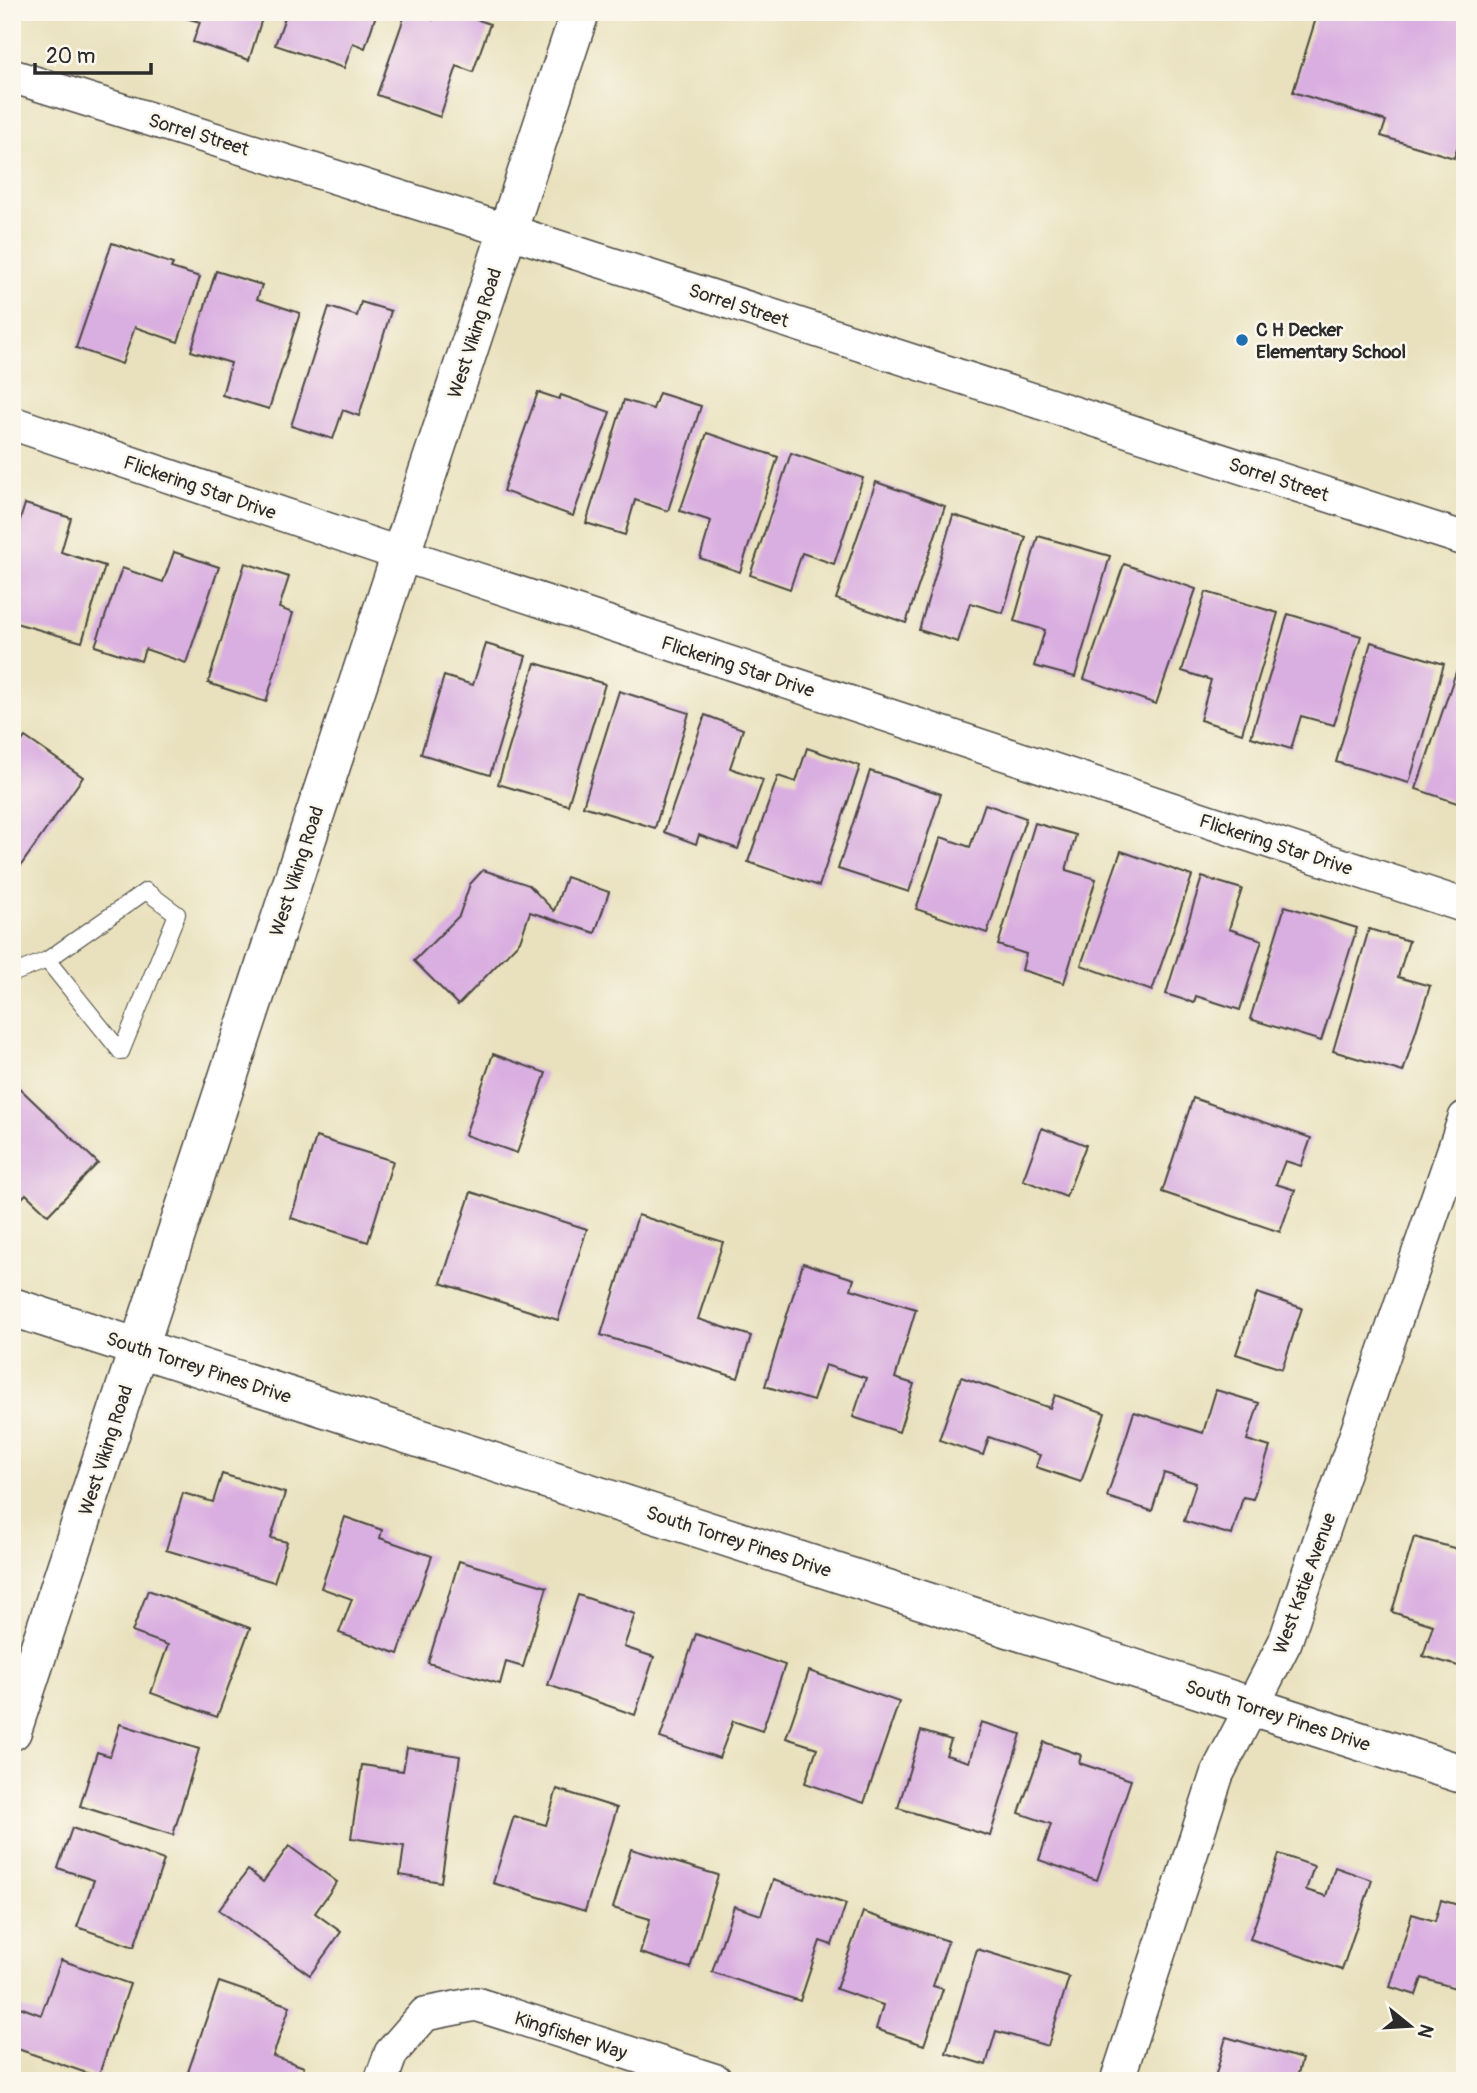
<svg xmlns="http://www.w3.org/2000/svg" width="1477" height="2093" font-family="Pangolin,sans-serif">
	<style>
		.building { fill: #d9aee0 }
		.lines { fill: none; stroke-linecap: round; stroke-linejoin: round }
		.service-casing { stroke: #484641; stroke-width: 18 }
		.minor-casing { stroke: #484641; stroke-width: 36 }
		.tertiary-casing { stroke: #484641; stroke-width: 41 }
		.secondary-casing { stroke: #484641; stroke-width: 41 }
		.service { stroke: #fff; stroke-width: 16 }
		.minor { stroke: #fff; stroke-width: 33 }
		.tertiary { stroke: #fff; stroke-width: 38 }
		.secondary { stroke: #fff; stroke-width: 38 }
		.poi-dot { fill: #1f6fb2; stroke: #fbf7ec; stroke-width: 2.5 }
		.labels { text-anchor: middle; stroke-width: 5; stroke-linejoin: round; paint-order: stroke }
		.street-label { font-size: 19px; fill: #2b2b2b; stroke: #fbf7ec }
		.poi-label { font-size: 19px; font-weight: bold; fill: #2b2b2b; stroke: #fbf7ec; text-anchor: start }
	</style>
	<rect width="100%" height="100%" fill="#fbf7ec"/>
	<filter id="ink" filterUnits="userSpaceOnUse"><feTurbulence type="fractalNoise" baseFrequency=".0143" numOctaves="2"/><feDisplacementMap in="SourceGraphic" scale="14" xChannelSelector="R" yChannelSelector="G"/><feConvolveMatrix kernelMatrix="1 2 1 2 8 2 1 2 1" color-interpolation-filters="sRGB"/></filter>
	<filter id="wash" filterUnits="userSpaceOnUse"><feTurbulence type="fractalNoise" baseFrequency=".00686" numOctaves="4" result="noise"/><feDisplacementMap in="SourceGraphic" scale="28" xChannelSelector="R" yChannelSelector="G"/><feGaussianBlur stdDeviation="1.57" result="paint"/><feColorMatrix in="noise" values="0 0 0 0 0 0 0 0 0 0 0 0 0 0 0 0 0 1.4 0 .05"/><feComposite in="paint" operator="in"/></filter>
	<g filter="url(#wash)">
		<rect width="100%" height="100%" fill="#e9e1bd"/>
		<g id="blocks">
			<g class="building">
				<path d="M264,12l-15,48 -56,-18 7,-20 -32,-9z"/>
				<path d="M287,12h90l-12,36 -12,-5 -9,25 -69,-23z"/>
				<path d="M406,12h6l21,8 3,-8h20l34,12 -17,48 -16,-6 -17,51 -63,-22z"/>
				<path d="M1318,12h147v136l-7,-3 -4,13 -73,-22 5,-15 -93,-29z"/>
				<path d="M112,243l61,21 -2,4 29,9 -22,65 -43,-15 -13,37 -46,-16z"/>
				<path d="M216,271l46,14 -5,14 43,14 -31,96 -47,-14 9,-32 -40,-12z"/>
				<path d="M361,302l30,9 -32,105 -16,-6 -10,29 -42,-13 38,-119 28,9z"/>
				<path d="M538,392l21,7 2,-4 49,17 -37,104 -70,-25z"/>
				<path d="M659,393l42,13 -33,105 -33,-11 -10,35 -39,-12 38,-123 29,9z"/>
				<path d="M707,433l71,24 -38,115 -40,-14 11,-37 -31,-10z"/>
				<path d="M791,453l72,25 -29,86 -32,-11 -12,36 -40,-14z"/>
				<path d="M876,482l69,24 -39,117 -70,-24z"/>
				<path d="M25,504l46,14 -10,34 44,14 -23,76 -70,-20v-76z"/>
				<path d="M953,515l73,22 -23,76 -33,-10 -12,39 -39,-12z"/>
				<path d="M1038,536l72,20 -35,121 -41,-11 11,-36 -31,-9z"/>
				<path d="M174,552l45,15 -33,96 -41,-14 -4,12 -46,-15 27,-78 41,14z"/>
				<path d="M245,563l44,14 -10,31 14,5 -27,89 -58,-19z"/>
				<path d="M1124,564l72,25 -40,115 -72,-25z"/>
				<path d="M1206,592l72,21 -36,120 -42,-13 11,-40 -29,-9z"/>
				<path d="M1288,614l73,22 -27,89 -33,-9 -10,33 -40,-12z"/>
				<path d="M1371,642l73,22 -35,119 -73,-21z"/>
				<path d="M486,644l40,12 -36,119 -69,-21 23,-78 29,9z"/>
				<path d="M535,663l70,21 -37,121 -70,-21z"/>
				<path d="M1456,672l9,3v104l-8,24 -41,-14z"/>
				<path d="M619,691l70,22 -34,115 -72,-22z"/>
				<path d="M705,715l38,14 -13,39 33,12 -25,69 -39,-14 -3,9 -32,-12z"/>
				<path d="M25,737l58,40 -71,101v-123z"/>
				<path d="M807,748l53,18 -41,120 -71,-24 30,-86 18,6z"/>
				<path d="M870,771l71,23 -32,98 -71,-23z"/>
				<path d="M985,804l41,14 -39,115 -71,-24 25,-72 29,10z"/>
				<path d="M1035,823l41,12 -10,35 30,9 -32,104 -42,-13 4,-16 -28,-9z"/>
				<path d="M1121,851l71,25 -40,115 -71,-26z"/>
				<path d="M483,870l46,15 25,26 12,-34 43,15 -14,41 -65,-21 -10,29 -62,64 -44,-44 45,-45 11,-32z"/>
				<path d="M1202,877l40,12 -13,40 33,11 -22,70 -44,-14 -2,7 -28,-9z"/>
				<path d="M1285,906l72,22 -36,113 -71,-22z"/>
				<path d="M1369,929l40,12 -11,36 32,9 -27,86 -70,-21z"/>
				<path d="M493,1054l53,19 -29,80 -52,-18z"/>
				<path d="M12,1081l86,82 -50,52 -22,-21 -6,6 -8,-8z"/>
				<path d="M1193,1098l118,40 -10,28 -16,-5 -9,23 19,6 -15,42 -118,-40z"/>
				<path d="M1042,1128l44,17 -20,52 -43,-17z"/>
				<path d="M316,1137l77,24 -25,81 -77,-24z"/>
				<path d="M471,1192l116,37 -29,91 -117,-37z"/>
				<path d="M638,1215l85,27 -25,77 53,17 -13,42 -137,-43z"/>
				<path d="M803,1263l51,16 -3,10 65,20 -21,69 19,6 -15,48 -46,-15 13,-39 -41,-13 -12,36 -48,-15z"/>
				<path d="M1257,1293l45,15 -20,61 -46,-15z"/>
				<path d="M961,1377l89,31 5,-13 50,18 -24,69 -45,-15 4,-12 -51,-18 -6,18 -44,-15z"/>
				<path d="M1216,1390l43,13 -12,37 23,7 -17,52 -10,-2 -11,38 -48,-14 12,-38 -32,-10 -12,38 -45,-14 27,-85 69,21z"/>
				<path d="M222,1474l63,19 -14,45 16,4 -13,40 -108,-32 17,-57 30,9z"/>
				<path d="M345,1517l37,13 -2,8 52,18 -34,98 -59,-21 13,-34 -31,-11z"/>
				<path d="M1414,1537l51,14v117l-42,-12 10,-31 -41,-13z"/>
				<path d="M459,1561l88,26 -24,80 -17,-5 -6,22 -72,-21z"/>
				<path d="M148,1590l102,38 -33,89 -66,-24 17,-48 -36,-13z"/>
				<path d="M578,1595l57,19 -11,33 30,10 -19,58 -87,-30z"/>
				<path d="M696,1634l89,31 -23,66 -29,-10 -14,37 -59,-20z"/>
				<path d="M809,1671l90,31 -35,101 -59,-20 12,-35 -31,-10z"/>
				<path d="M981,1722l40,12 -31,102 -92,-28 23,-77 30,9 -5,15 23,7z"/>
				<path d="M120,1724l79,25 -26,86 -93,-29 17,-54 13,4z"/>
				<path d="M1044,1742l37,13 -2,8 52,17 -34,100 -58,-20 12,-36 -32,-11z"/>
				<path d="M407,1748l53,8 -19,126 -41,-7 4,-29 -53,-8 11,-73 41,6z"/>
				<path d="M557,1789l60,19 -32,103 -92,-28 21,-67 32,9z"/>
				<path d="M72,1828l92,32 -30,87 -57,-20 17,-47 -36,-12z"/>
				<path d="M289,1846l48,36 -22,31 26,19 -31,43 -91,-65 29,-40 15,12z"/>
				<path d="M631,1849l87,26 -28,93 -50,-15 10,-34 -37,-11z"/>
				<path d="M1279,1854l35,12 -8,24 20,6 9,-29 37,13 -30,90 -92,-31z"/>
				<path d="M773,1880l73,24 -14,41 -12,-4 -20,60 -88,-29 22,-66 27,9z"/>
				<path d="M1441,1900l24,7v84l-43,-13 -6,17 -26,-8 22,-73 23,7z"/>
				<path d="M863,1912l85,29 -15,45 10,3 -19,56 -48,-16 7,-24 -47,-16z"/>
				<path d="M977,1949l92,28 -21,69 -52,-15 -10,34 -40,-12z"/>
				<path d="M61,1960l69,24 -32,93 -86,-30v-43l29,11z"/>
				<path d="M219,1982l71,24 -17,50 31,11 -4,14h-87l-25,-9z"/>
				<path d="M1226,2037l76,22 -6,22h-82z"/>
			</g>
		</g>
	</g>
	<g filter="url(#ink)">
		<use href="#blocks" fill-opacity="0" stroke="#484641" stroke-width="2"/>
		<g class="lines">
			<defs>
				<path id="service" d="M12,974l35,-14 99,-69 31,23 -56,138 -74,-92"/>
				<g id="minor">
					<path d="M12,76l496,155 957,308"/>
					<path d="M12,423l388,131 1065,352"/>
					<path d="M381,2081l10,-28 34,-39 51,-10 240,77"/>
					<path d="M1117,2081l100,-307 68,-132 180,-524"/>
				</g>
				<path id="tertiary" d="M12,1731l568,-1719"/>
				<path id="secondary" d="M12,1307l1453,468"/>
			</defs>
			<use href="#service" class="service-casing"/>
			<use href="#minor" class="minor-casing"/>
			<use href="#tertiary" class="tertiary-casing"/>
			<use href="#secondary" class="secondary-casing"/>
			<use href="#service" class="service"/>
			<use href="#minor" class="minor"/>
			<use href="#tertiary" class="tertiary"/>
			<use href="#secondary" class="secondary"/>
		</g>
	</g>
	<circle class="poi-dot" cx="1242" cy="340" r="7"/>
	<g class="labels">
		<g class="street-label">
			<text transform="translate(199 134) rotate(17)" y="7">Sorrel Street</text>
			<text transform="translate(739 305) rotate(18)" y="7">Sorrel Street</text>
			<text transform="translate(474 333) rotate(-72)" y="7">West Viking Road</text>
			<text transform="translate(1279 479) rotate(18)" y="7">Sorrel Street</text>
			<text transform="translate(200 487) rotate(19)" y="7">Flickering Star Drive</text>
			<text transform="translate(738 666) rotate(18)" y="7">Flickering Star Drive</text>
			<text transform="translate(1276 844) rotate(18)" y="7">Flickering Star Drive</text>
			<text transform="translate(296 871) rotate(-72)" y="7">West Viking Road</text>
			<text transform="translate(199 1367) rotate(18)" y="7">South Torrey Pines Drive</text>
			<text transform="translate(105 1450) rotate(-72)" y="7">West Viking Road</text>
			<text transform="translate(739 1541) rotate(18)" y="7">South Torrey Pines Drive</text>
			<text transform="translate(1304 1583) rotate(-70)" y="7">West Katie Avenue</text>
			<text transform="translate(1278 1715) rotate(18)" y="7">South Torrey Pines Drive</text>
			<text transform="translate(571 2035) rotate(18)" y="7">Kingfisher Way</text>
		</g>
		<g class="poi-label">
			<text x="1256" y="336">C H Decker<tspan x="1256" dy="22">Elementary School</tspan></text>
		</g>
	</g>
	<rect width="1477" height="2093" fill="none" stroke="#fbf7ec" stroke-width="42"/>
	<g transform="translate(1410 2026) rotate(108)" stroke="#fbf7ec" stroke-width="5" paint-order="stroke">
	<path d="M0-5L12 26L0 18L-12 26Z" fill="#2b2b2b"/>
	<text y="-10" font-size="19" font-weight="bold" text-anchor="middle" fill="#2b2b2b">N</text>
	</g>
	<path d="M35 63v10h116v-10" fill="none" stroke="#2b2b2b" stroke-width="3.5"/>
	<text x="46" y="63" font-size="21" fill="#2b2b2b" stroke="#fbf7ec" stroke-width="5" paint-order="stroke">20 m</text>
</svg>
